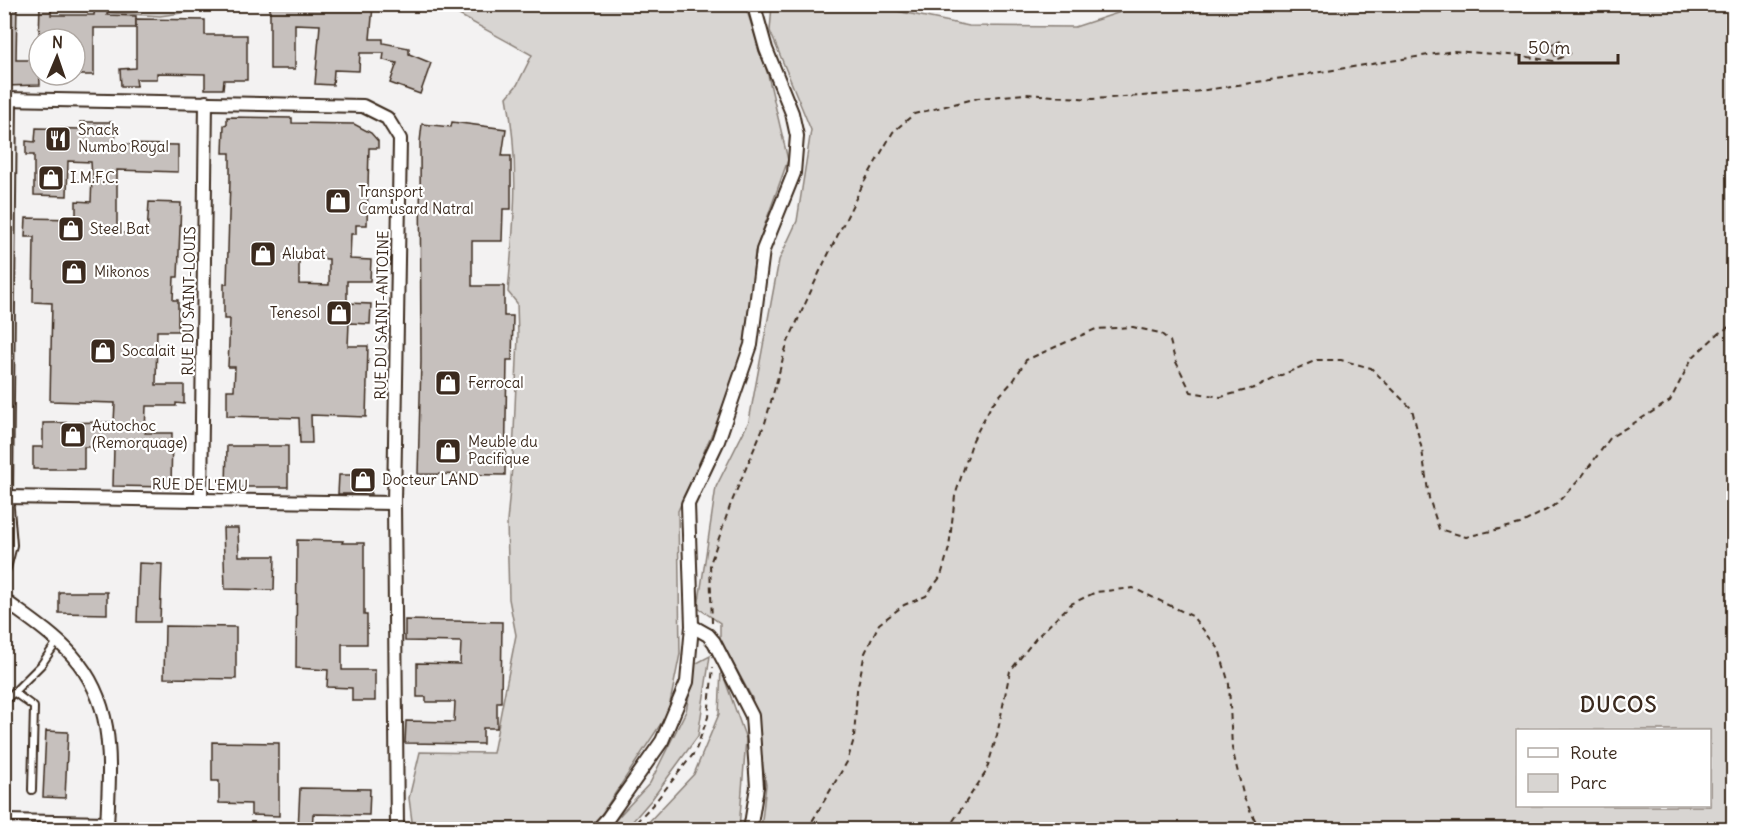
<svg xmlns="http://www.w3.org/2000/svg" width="1738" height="834" font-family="Delius,sans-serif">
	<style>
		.green { fill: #d8d5d2; stroke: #8a8078; stroke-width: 1.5; fill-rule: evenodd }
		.building { fill: #c6c0bd; stroke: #3b2a1e; stroke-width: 1.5; fill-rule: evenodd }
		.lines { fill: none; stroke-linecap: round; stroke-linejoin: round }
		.lane-casing { stroke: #3b2a1e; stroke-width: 10 }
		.street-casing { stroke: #3b2a1e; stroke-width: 16 }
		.path { stroke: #3b2a1e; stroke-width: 2; stroke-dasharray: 6 4.5; stroke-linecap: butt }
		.lane { stroke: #fff; stroke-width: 6 }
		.street { stroke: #fff; stroke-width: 12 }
		.labels { text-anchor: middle; stroke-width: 4.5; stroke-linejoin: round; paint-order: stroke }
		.poi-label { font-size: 15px; fill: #3b2a1e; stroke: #fff; text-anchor: start }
		.street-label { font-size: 15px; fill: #3b2a1e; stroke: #fff }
		.district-label { font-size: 21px; font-weight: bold; letter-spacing: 1.5px; fill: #3b2a1e; stroke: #fff }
	</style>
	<rect width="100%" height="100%" fill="#f3f2f2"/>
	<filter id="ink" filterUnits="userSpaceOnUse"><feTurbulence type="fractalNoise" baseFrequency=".0167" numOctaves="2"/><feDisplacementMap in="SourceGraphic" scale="12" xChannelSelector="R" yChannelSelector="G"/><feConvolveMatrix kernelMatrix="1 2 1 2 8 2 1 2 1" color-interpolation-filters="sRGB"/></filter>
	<g filter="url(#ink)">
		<g class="green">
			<path d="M1145,4l588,1v824h-972l5,-44 -14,-87 -32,-59v-16l-22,-15 18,-121 33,-66 30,-161 18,-39 14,-91 -41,-99 2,-26h96l101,21 106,1zM1518,730h192v76h-192z"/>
			<path d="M62,5h144l-4,5 -42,6 -91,-6z"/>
			<path d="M441,5h304l23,70 20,85 -33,92 -10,112 -28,58 -39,89 2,143 -12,59 -69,105 -13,11h-173l-4,-31 11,-46 73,1 23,-118 -7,-36 -2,-77 6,-66 5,-120 -1,-33 -9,-11c6,-67 12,-128 -1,-195l10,-12 15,-30z"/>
			<path d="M710,656l-12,80 -46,63 -26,30 -20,1 44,-47 36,-72 9,-47z"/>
			<path d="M721,669l25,70 -7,90h-97l52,-55 25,-60z"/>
		</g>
		<g class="building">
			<path d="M4,4h13l-1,56h23l1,25 -36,1z"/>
			<path d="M40,4h12l-1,11h43l1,-9 13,2 -1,7 29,1v12h-42v47h-19v-36h-36z"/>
			<path d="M270,4h92l11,2 -3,33h13v4l26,5v6l22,9 -11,31 -30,-11 7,-20 -14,-3 1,-7h-24l-1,18 -25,-1 -1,15 -18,-1 5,-59 -25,-1v45h-25z"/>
			<path d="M136,19l69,1v15h42v45h-23l-1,9h-18v-15l-48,-1v6h-21l1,7h-16l-1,-17 16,-1z"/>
			<path d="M1560,40l6,10 -11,6 -5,-11z"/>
			<path d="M227,117l65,1v5l62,1 17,9 7,8v7h-9l-2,77h-11v9h-5l-1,25 21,1 -1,21h-23v22l24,1 -1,20 -21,-1 -1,23h20l-2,71 -55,-2 1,28h-12l-1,-25 -72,-2v-26h7l1,-23h-7l2,-48h-6v-35h3l3,-104v-27h-7l1,-28 3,-1zM299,258l30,1v26l-30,-1z"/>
			<path d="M80,122h32v7h4l-1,15 63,1v27l-61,-2v63l30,1 2,-32 32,1 -3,74h-4l-1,23h5v31h-21l-1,54h28v19l-8,-1v3h-30l-1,27h27l-1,54 -58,-1 1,-39h-30v22h-51v-22h10v-24l71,-1 1,-19 -65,-2 2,-98 -19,-1 1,-65h-9l1,-19 50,1v-18l15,1 1,-24 -1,-16 -23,-1 -1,35 -33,-1v-40h-8v-14l9,1 1,-14 44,1z"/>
			<path d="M452,122l54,7 -4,27h9v53h-8l-1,32h-30v45h32v30h9l-1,44h-5l-2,115 -87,-1 3,-113 -1,-219 2,-18 29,3z"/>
			<path d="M227,446h61v41h-62z"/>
			<path d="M339,475h32v19h-33z"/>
			<path d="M223,528h15l1,28h36l-1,34 -49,-1z"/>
			<path d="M297,540l46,1 -1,2h22v72h3v29h-25v26h33v31h-23v-13l-25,-1 1,-17 -32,-2z"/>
			<path d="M139,563l23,1 -2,58h-23z"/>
			<path d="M59,592h48v22l-48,-1z"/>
			<path d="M405,620l97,2 -1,80h-4v26h-14v16l-78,-1 1,-22 48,1 1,-20h-29v-5h-9v-34l43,1 1,-22 -56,-1z"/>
			<path d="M165,626l71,1v52l-72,-1z"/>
			<path d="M46,731l22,1 -3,66 -22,-1z"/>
			<path d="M212,742l67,1v73l-28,-1v-11l-32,-1v-22h-7z"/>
			<path d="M300,788l70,1 -1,26 -56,-1 -1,16h-14z"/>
		</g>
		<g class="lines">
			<defs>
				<g id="lane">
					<path d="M15,693l19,14 -2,83"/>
					<path d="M4,702l37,-37 16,-23"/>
					<path d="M4,818l104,2"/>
				</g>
				<g id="street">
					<path d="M4,99l359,7 24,12 13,21 -6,364 3,327"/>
					<path d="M6,497l388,6"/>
					<path d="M201,500l5,-398"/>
					<path d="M4,568l6,-23 -4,-48 4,-398"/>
					<path d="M4,600c23,17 49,34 68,55 46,52 37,110 35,175"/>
					<path d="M692,626l16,9 6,7 38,74 5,71 -7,43"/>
					<path d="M597,830l11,-12 54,-77 25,-59 5,-56 -4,-122 30,-63 33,-96 12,-95 31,-77 3,-37 -5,-23 -26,-64 -10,-36 1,-9"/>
				</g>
			</defs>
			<use href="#lane" class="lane-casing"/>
			<use href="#street" class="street-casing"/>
			<g class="path">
				<path d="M712,623l-2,-59 20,-58 35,-83 22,-79 33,-73 43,-87 30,-52 21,-18 64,-16 48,-4 67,5 94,-6 267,-42 68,5 31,5 18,-8"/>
				<path d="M629,830l27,-29 39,-49 13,-35 5,-50"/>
				<path d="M807,830l40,-68 7,-23 3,-49 8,-37 14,-29 25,-19 22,-9 15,-20 8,-28 6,-52 18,-56 19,-36 22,-24 12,-20 70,-31 37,-2 27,6 10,8 5,19 16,32 30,5 37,-10 19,-10 40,-17h24l30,8 41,41 10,41 7,48 10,31 27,8 54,-13 34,-18 26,-27 31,-42 59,-36 22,-43 27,-25 15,-9"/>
				<path d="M947,830l39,-58 11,-37 13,-64 26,-33 35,-34 25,-12 37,-4 59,28 27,33 10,35 3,64 12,50 16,32"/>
			</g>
			<use href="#lane" class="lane"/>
			<use href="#street" class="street"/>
		</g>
	</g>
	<defs>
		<symbol id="restaurant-square" viewBox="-11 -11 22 22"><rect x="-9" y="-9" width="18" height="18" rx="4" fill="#3b2a1e" stroke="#fff"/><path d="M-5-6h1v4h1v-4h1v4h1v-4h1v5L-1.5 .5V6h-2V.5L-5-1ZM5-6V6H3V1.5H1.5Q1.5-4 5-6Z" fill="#fff"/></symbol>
		<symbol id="shop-square" viewBox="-11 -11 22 22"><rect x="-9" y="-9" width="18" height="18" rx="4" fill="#3b2a1e" stroke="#fff"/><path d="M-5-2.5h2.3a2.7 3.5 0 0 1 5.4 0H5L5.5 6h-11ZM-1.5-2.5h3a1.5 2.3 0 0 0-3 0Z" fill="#fff"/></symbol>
	</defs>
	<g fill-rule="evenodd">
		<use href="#restaurant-square" x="43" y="124" width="30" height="30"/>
		<use href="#shop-square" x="36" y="163" width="30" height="30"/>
		<use href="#shop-square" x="323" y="186" width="30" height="30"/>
		<use href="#shop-square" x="56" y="214" width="30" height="30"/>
		<use href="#shop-square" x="248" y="239" width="30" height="30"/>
		<use href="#shop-square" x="59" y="257" width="30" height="30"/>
		<use href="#shop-square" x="324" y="298" width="30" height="30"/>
		<use href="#shop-square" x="88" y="336" width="30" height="30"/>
		<use href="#shop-square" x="433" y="368" width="30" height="30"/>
		<use href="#shop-square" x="58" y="420" width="30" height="30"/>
		<use href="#shop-square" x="433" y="436" width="30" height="30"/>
		<use href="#shop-square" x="348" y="465" width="30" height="30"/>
	</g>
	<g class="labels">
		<g class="poi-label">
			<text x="78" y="135">Snack<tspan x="78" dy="17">Numbo Royal</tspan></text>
			<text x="70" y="183">I.M.F.C.</text>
			<text x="358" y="197">Transport<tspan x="358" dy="17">Camusard Natral</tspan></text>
			<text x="90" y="234">Steel Bat</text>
			<text x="282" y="259">Alubat</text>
			<text x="94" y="277">Mikonos</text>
			<text x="320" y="318" text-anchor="end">Tenesol</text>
			<text x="122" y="356">Socalait</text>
			<text x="468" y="388">Ferrocal</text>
			<text x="92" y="431">Autochoc<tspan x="92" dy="17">(Remorquage)</tspan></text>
			<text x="468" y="447">Meuble du<tspan x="468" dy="17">Pacifique</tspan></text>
			<text x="382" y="485">Docteur LAND</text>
		</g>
		<g class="street-label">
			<text transform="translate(189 301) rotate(-89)" y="5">RUE DU SAINT-LOUIS</text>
			<text transform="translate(382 315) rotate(-89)" y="5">RUE DU SAINT-ANTOINE</text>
			<text transform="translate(200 485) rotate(1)" y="5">RUE DE L'EMU</text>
		</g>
		<g class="district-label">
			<text x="1619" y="712">DUCOS</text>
		</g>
	</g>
	<rect width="1738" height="834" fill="none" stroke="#fff" stroke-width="24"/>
	<rect x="12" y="12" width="1714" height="810" fill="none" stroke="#3b2a1e" stroke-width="2" filter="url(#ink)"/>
	<rect x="1516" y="729" width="195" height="78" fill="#ffffff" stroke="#b1aaa5" stroke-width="1.5"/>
	<rect x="1528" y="748" width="30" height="9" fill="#ffffff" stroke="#b1aaa5" stroke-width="1.5"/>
	<text x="1570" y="759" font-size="18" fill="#3b2a1e">Route</text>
	<rect x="1528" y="774" width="30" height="18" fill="#d8d5d2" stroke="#b1aaa5" stroke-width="1.5"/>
	<text x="1570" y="789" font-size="18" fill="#3b2a1e">Parc</text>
	<g transform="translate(57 57) rotate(2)"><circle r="28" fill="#ffffff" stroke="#b1aaa5" stroke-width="1.5"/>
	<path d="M0-4.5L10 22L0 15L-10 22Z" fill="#3b2a1e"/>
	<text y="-9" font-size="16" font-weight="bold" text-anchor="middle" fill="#3b2a1e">N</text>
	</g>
	<path d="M1519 54v9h99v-9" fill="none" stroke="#3b2a1e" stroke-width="3"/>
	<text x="1528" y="54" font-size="18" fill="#3b2a1e" stroke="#ffffff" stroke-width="4.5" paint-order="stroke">50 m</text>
</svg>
